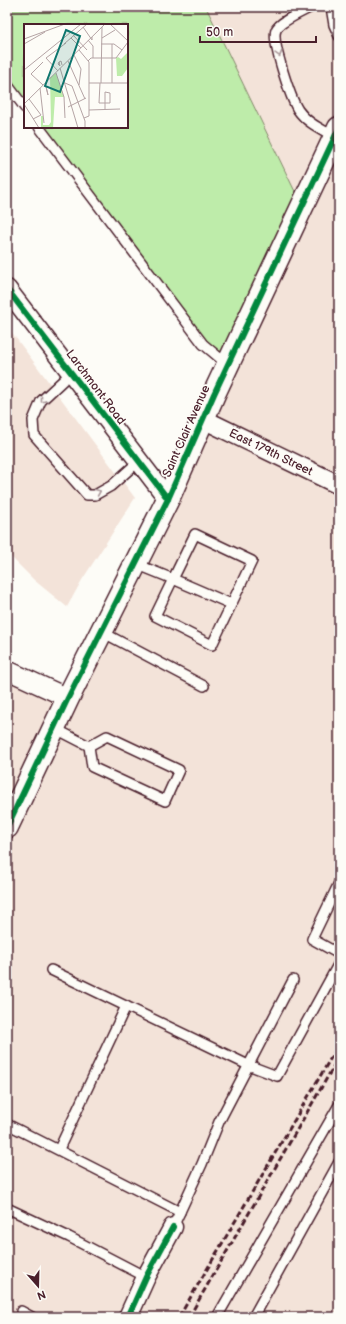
<svg xmlns="http://www.w3.org/2000/svg" width="346" height="1324" font-family="'Balsamiq Sans',sans-serif">
	<style>
		.built { fill: #f3e3d9 }
		.green { fill: #beecaa; stroke: #84866a }
		.lines { fill: none; stroke-linecap: round; stroke-linejoin: round }
		.service-casing { stroke: #4a1f2b; stroke-width: 12 }
		.minor-casing { stroke: #4a1f2b; stroke-width: 21 }
		.tertiary-casing { stroke: #4a1f2b; stroke-width: 25 }
		.service { stroke: #fdfcf7; stroke-width: 9 }
		.minor { stroke: #fdfcf7; stroke-width: 18 }
		.tertiary { stroke: #fdfcf7; stroke-width: 22 }
		.rail { stroke: #4a1f2b; stroke-width: 3; stroke-dasharray: 6 3; stroke-linecap: butt }
		.cycleway-casing { stroke: #fdfcf7; stroke-width: 8 }
		.cycleway { stroke: #00873e; stroke-width: 6 }
		.oneway { stroke: #ac999b }
		.labels { text-anchor: middle; stroke-width: 3.5; stroke-linejoin: round; paint-order: stroke }
		.street-label { font-size: 12px; fill: #4a1f2b; stroke: #fdfcf7 }
		.inset-road { fill: none; stroke: #b5a4a5; stroke-width: 1 }
		.view { fill: #0f766e; fill-opacity: 0.15; stroke: #0f766e; stroke-width: 2 }
		.inset-edge { fill: none; stroke: #4a1f2b; stroke-width: 2 }
	</style>
	<rect width="100%" height="100%" fill="#fdfcf7"/>
	<filter id="ink" filterUnits="userSpaceOnUse"><feTurbulence type="fractalNoise" baseFrequency=".025" numOctaves="2"/><feDisplacementMap in="SourceGraphic" scale="8" xChannelSelector="R" yChannelSelector="G"/><feConvolveMatrix kernelMatrix="1 2 1 2 8 2 1 2 1" color-interpolation-filters="sRGB"/></filter>
	<g filter="url(#ink)">
		<g class="built">
			<path d="M206,7h133v1310h-332v-647l61,28 234,-492z"/>
			<path d="M7,326l128,172 -53,82 -15,27 -33,-27 -27,-27z"/>
		</g>
		<path class="green" d="M7,7h199l96,199 -74,159 -25,-21 -164,-217h88v-102h-102v83l-18,-24z"/>
		<g class="lines">
			<defs>
				<g id="service">
					<path d="M311,7c-9,5 -32,15 -35,23 -5,11 15,69 22,80 9,13 23,19 37,27"/>
					<path d="M331,7l3,18 5,11"/>
					<path d="M7,84l18,24"/>
					<path d="M39,127l164,217 25,21"/>
					<path d="M71,373l-30,28 -8,19 1,15 53,60h8l16,-9 28,-25"/>
					<path d="M136,564l37,15 -18,37 57,29 40,-84 -57,-27 -22,45 58,25"/>
					<path d="M102,632l102,54"/>
					<path d="M54,728l35,18 3,21 73,34 14,-31 -72,-34 -18,10"/>
					<path d="M339,883l-27,56 27,15"/>
					<path d="M51,970l197,95 29,11 62,-113"/>
					<path d="M7,1124l173,88"/>
					<path d="M59,1149l67,-143"/>
					<path d="M7,1208l62,29 77,40"/>
					<path d="M173,1227l29,-63 17,-42 74,-142"/>
					<path d="M21,1311l11,6"/>
					<path d="M217,1317l122,-212"/>
					<path d="M253,1317l86,-155"/>
				</g>
				<g id="minor">
					<path d="M7,289l161,210"/>
					<path d="M203,419l136,66"/>
					<path d="M7,670l61,28"/>
					<path d="M128,1317l18,-40 27,-50"/>
				</g>
				<path id="tertiary" d="M7,827l61,-129 100,-199 46,-105 125,-266"/>
			</defs>
			<use href="#service" class="service-casing"/>
			<use href="#minor" class="minor-casing"/>
			<use href="#tertiary" class="tertiary-casing"/>
			<use href="#service" class="service"/>
			<use href="#minor" class="minor"/>
			<use href="#tertiary" class="tertiary"/>
			<g class="rail">
				<path d="M179,1317l160,-273"/>
				<path d="M189,1317l150,-260"/>
			</g>
			<defs>
				<g id="cycleway">
					<path d="M7,289l161,210"/>
					<path d="M7,827l61,-129 100,-199 46,-105 125,-266"/>
					<path d="M128,1317l18,-40 27,-50"/>
				</g>
			</defs>
			<use href="#cycleway" class="cycleway-casing"/>
			<use href="#cycleway" class="cycleway"/>
		</g>
		<defs><path id="oneway-chevron" d="M-2-3.5L2.5 0L-2 3.5" fill="none" stroke-width="1.6" stroke-linecap="round" stroke-linejoin="round"/></defs>
		<g class="oneway">
			<use href="#oneway-chevron" transform="translate(279 54) rotate(74)"/>
			<use href="#oneway-chevron" transform="translate(43 400) rotate(129)"/>
			<use href="#oneway-chevron" transform="translate(98 492) rotate(-23)"/>
		</g>
	</g>
	<g class="labels">
		<g class="street-label">
			<text transform="translate(96 387) rotate(53)" y="4">Larchmont Road</text>
			<text transform="translate(186 431) rotate(-66)" y="4">Saint Clair Avenue</text>
			<text transform="translate(271 452) rotate(26)" y="4">East 179th Street</text>
		</g>
	</g>
	<g transform="translate(24 24)">
		<rect width="104" height="104" fill="#fdfcf7"/>
		<path d="M104,28v16l-6,8h-5l-1,-18 2,-1 3,2zM32,49l8,24h-9l-2,31h-12v-12h2v9h6l2,-3 -1,-44z" fill="#beecaa"/>
		<path class="inset-road" d="M86,0l18,17M59,3l9,13v-3M49,11l14,15M47,14l10,10M78,14l13,-8M0,15l41,-15M64,16l5,6v12M0,20l21,-12M40,20l23,-20M77,20h13l8,6M55,26l10,12v54l-5,2M50,31l7,14 -2,16M44,37l17,38M64,37l3,-3h25l12,-16M35,38l1,4 -2,-2 1,-2 2,-1 1,4M36,44l18,60M0,46l57,-46M34,47l-12,-13 20,-15M32,49l8,24 1,21M41,59l7,3 13,35v7M65,59h39M76,59l-1,20h6v7M77,59l1,-56M88,59v-39M19,61l-12,-11 12,-12M22,62l2,9 -2,-8M16,64l4,35M81,68l5,1v10h-5zM5,75l12,16 -8,4M0,80l81,-80M0,80l15,24M44,83l18,-9M65,86l31,-1"/>
		<path class="view" d="M42,6l14,6 -20,56 -15,-6z"/>
		<rect width="104" height="104" class="inset-edge"/>
	</g>
	<rect width="346" height="1324" fill="none" stroke="#fdfcf7" stroke-width="24"/>
	<rect x="12" y="12" width="322" height="1300" fill="none" stroke="#4a1f2b" stroke-width="1.5" filter="url(#ink)"/>
	<g transform="translate(38 1286) rotate(160)" stroke="#fdfcf7" stroke-width="3" paint-order="stroke">
	<path d="M0-3L7 15L0 10L-7 15Z" fill="#4a1f2b"/>
	<text y="-6" font-size="11" font-weight="bold" text-anchor="middle" fill="#4a1f2b">N</text>
	</g>
	<path d="M200 36v6h116v-6" fill="none" stroke="#4a1f2b" stroke-width="2"/>
	<text x="206" y="36" font-size="12" fill="#4a1f2b" stroke="#fdfcf7" stroke-width="3" paint-order="stroke">50 m</text>
</svg>
